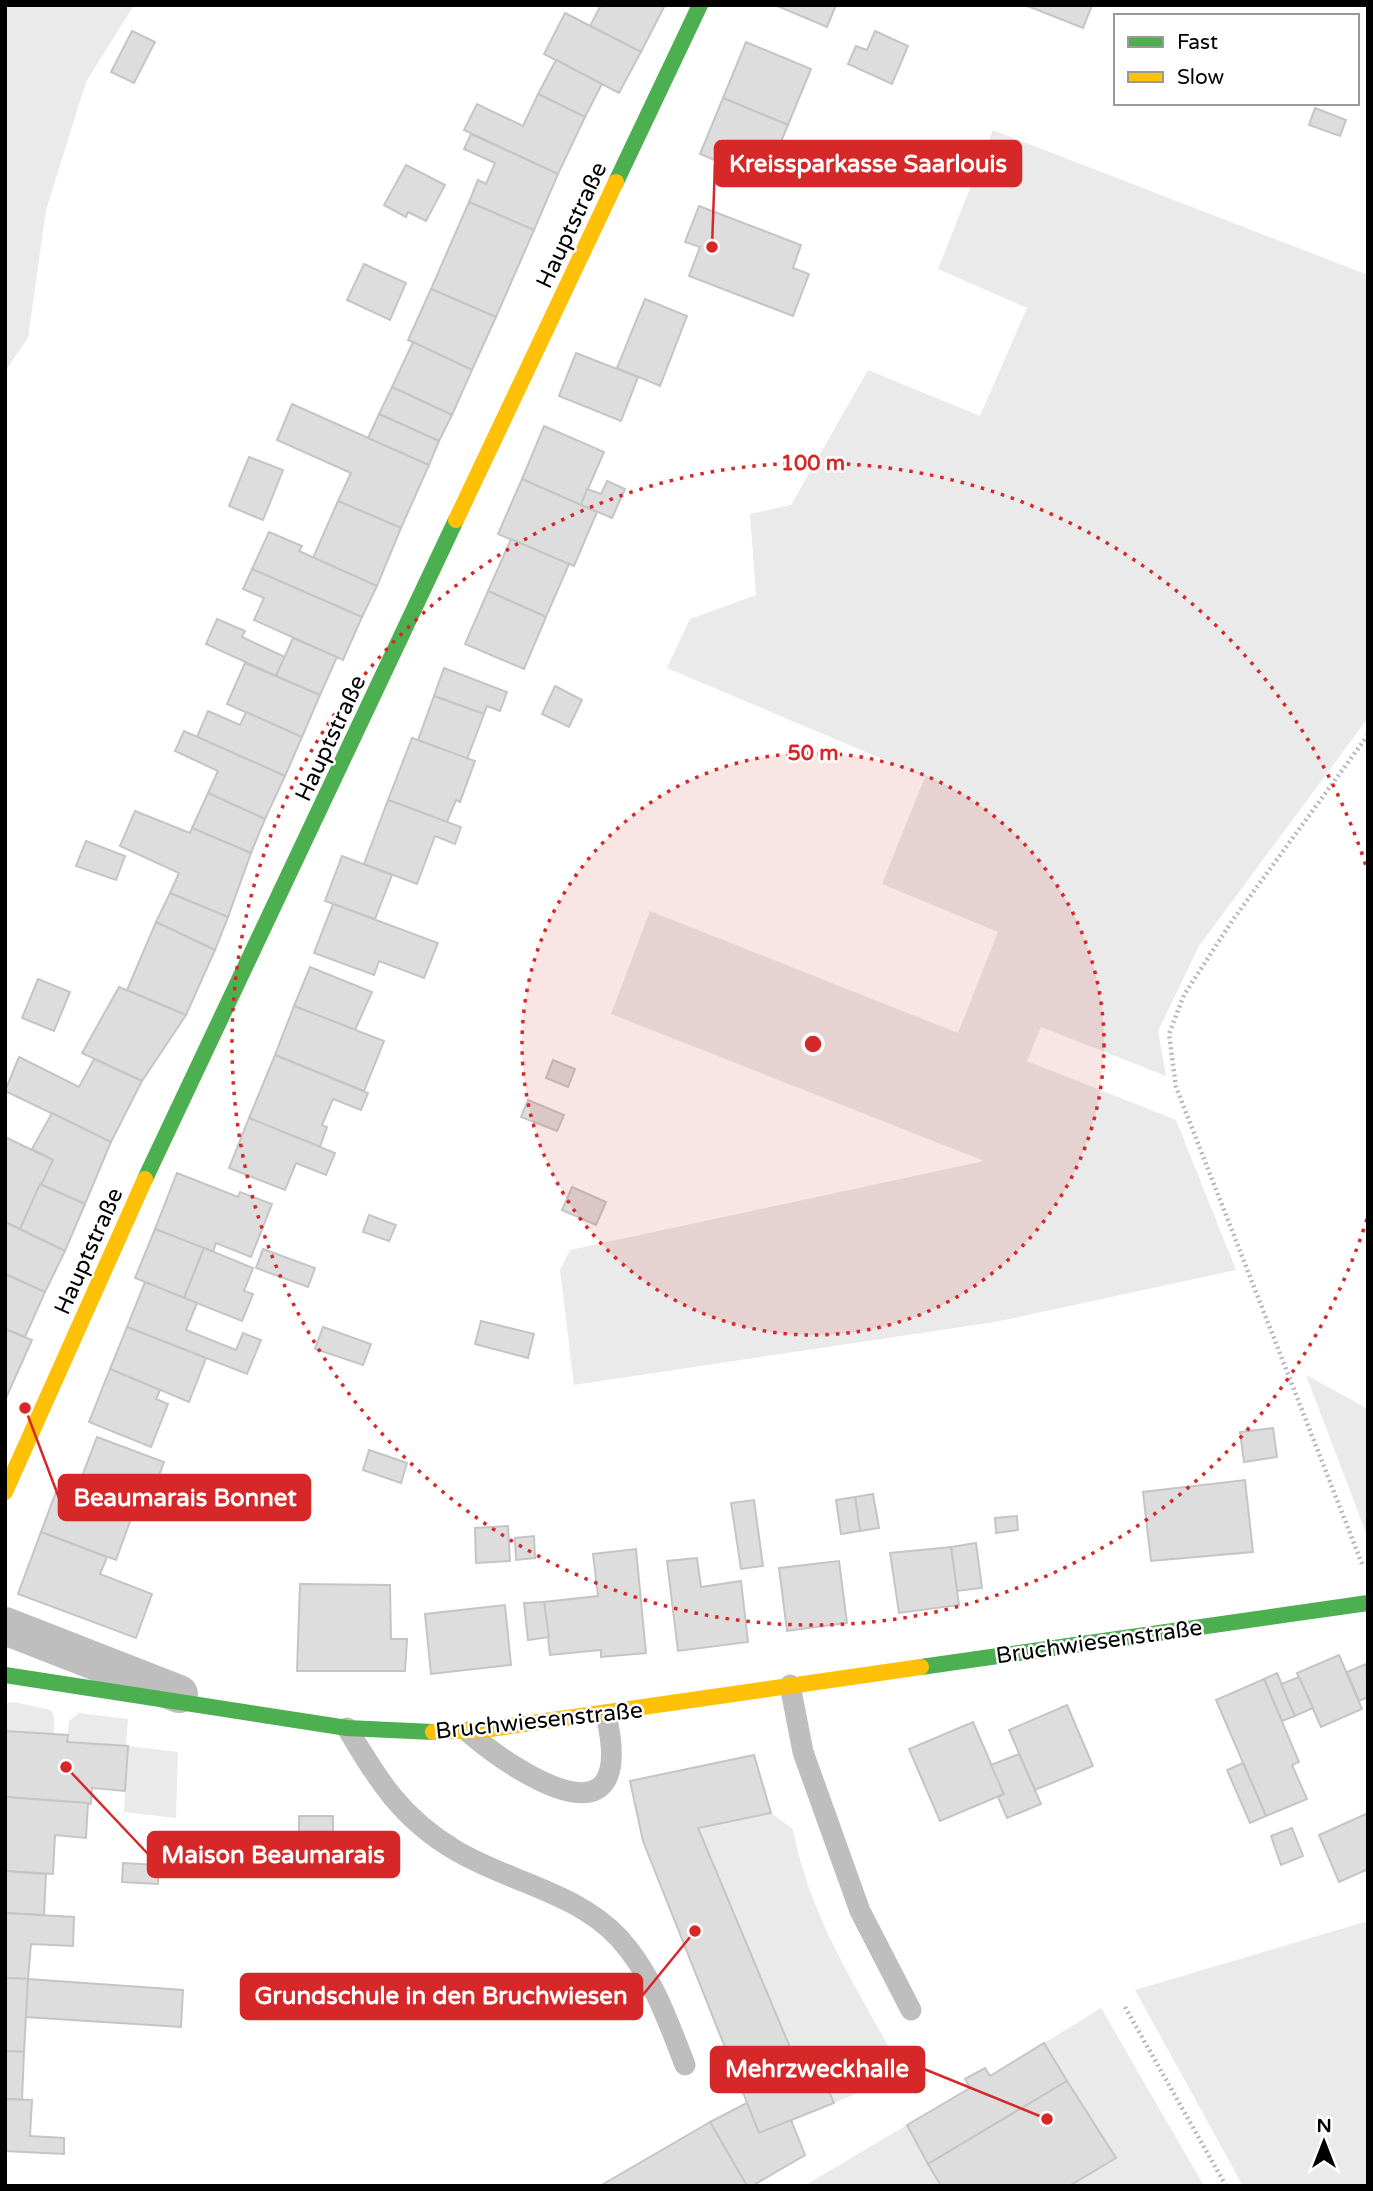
<svg xmlns="http://www.w3.org/2000/svg" width="1373" height="2191" font-family="'Varela Round',sans-serif">
	<style>
		.green { fill: #eaeaea }
		.building { fill: #ddd; stroke: #c5c5c5; stroke-width: 2 }
		.lines { fill: none; stroke-linecap: round; stroke-linejoin: round }
		.path { stroke: #b8b8b8; stroke-width: 4.5; stroke-dasharray: 2 3.5; stroke-linecap: butt }
		.lane { stroke: #bebebe; stroke-width: 21 }
		.street { stroke: #bebebe; stroke-width: 38 }
		.fast { stroke: #4caf50; stroke-width: 16 }
		.slow { stroke: #ffc107; stroke-width: 16 }
		.ring { fill: none; stroke: #d62828; stroke-width: 3.5; stroke-dasharray: 3.5 7 }
		.labels { text-anchor: middle; stroke-width: 5; stroke-linejoin: round; paint-order: stroke }
		.street-label { font-size: 23px; fill: #000; stroke: #fff }
		.centre { fill: #d62828; stroke: #fff; stroke-width: 3.5 }
		.ring-label { font-size: 21px; text-anchor: middle; font-weight: bold; fill: #d62828; stroke: #fff; stroke-width: 5; stroke-linejoin: round; paint-order: stroke }
		.leader { fill: none; stroke: #d62828; stroke-width: 2.5 }
		.callout-dot { fill: #d62828; stroke: #fff; stroke-width: 2.5 }
		.callout { fill: #d62828; stroke: #d62828; stroke-width: 2.5 }
		.callout-label { font-size: 24px; text-anchor: middle; font-weight: bold; fill: #fff }
	</style>
	<rect width="100%" height="100%" fill="#fff"/>
	<g class="green">
		<path d="M5,5h129l-48,77 -40,128 -18,128 -23,33z"/>
		<path d="M993,130l375,145v443l-169,228 -41,85 8,45 -125,-49 -14,34 149,59 60,150 -241,52 -421,63 -14,-115 10,-20 414,-89 -373,-147 39,-103 308,122 40,-101 -116,-48 43,-107 -258,-109 23,-49 66,-24 -6,-81 41,-9 77,-135 112,46 47,-108 -89,-39z"/>
		<path d="M1306,1375l62,34v129z"/>
		<path d="M14,1702l37,8 3,7v17l-49,-3v-28z"/>
		<path d="M79,1713l49,6 -2,27 -59,-4 2,-21z"/>
		<path d="M128,1746l50,6 -2,66 -52,-6z"/>
		<path d="M771,1813l22,16c17,91 67,163 110,244l-69,30 -20,-45 -17,6 -99,-236z"/>
		<path d="M1368,1921v265h-125l-108,-196z"/>
		<path d="M1101,2008l103,178h-400l165,-98 -4,-9 20,-11 6,8z"/>
	</g>
	<g class="building">
		<path d="M601,5h64l-24,47 -51,-26z"/>
		<path d="M775,5h61l-9,22z"/>
		<path d="M1025,5h67l-9,23z"/>
		<path d="M565,13l76,39 -22,41 -75,-39z"/>
		<path d="M132,31l23,11 -21,41 -23,-11z"/>
		<path d="M875,31l33,15 -16,38 -44,-20 8,-18 11,4z"/>
		<path d="M746,42l65,27 -23,56 -65,-27z"/>
		<path d="M556,60l46,24 -17,33 -47,-23z"/>
		<path d="M538,94l47,23 -27,57 -94,-44 13,-26 46,22z"/>
		<path d="M723,98l65,27 -23,56 -65,-27z"/>
		<path d="M1315,108l31,12 -6,16 -31,-11z"/>
		<path d="M471,134l87,40 -24,56 -65,-28 9,-22 8,4 9,-21 -31,-14z"/>
		<path d="M406,165l39,20 -19,36 -18,-9 -2,5 -22,-12z"/>
		<path d="M469,202l65,28 -38,87 -65,-28z"/>
		<path d="M699,206l102,39 -8,23 16,6 -16,42 -104,-40 11,-29 -15,-5z"/>
		<path d="M364,264l42,19 -16,37 -43,-20z"/>
		<path d="M431,289l65,28 -24,53 -64,-30z"/>
		<path d="M645,299l42,17 -27,70 -43,-18z"/>
		<path d="M413,342l59,28 -20,45 -60,-28z"/>
		<path d="M576,353l62,24 -17,44 -62,-25z"/>
		<path d="M392,387l60,28 -13,26 -60,-27z"/>
		<path d="M292,404l137,61 -28,63 -63,-27 13,-28 -74,-33z"/>
		<path d="M379,414l60,27 -10,24 -61,-27z"/>
		<path d="M544,426l60,26 -23,53 -59,-26z"/>
		<path d="M249,457l34,13 -20,50 -34,-14z"/>
		<path d="M522,479l75,33 -23,54 -76,-32z"/>
		<path d="M607,481l18,8 -13,29 -31,-13 6,-16 14,5z"/>
		<path d="M338,501l63,27 -24,58 -64,-28z"/>
		<path d="M269,532l33,14 -3,5 78,35 -15,31 -110,-48z"/>
		<path d="M511,539l58,25 -23,53 -58,-26z"/>
		<path d="M252,569l110,48 -19,43 -89,-40 10,-22 -21,-9z"/>
		<path d="M488,591l58,26 -22,52 -59,-25z"/>
		<path d="M217,619l28,12 -3,6 43,20 -9,19 -70,-32z"/>
		<path d="M293,638l44,19 -17,38 -44,-19z"/>
		<path d="M245,663l75,32 -18,42 -75,-33z"/>
		<path d="M444,668l63,24 -7,19 -13,-5 -3,8 -50,-18z"/>
		<path d="M555,686l27,14 -13,27 -27,-13z"/>
		<path d="M434,696l50,18 -17,45 -49,-19z"/>
		<path d="M208,711l32,14 6,-13 56,25 -17,39 -88,-39z"/>
		<path d="M184,731l101,45 -20,43 -57,-26 10,-22 -43,-20z"/>
		<path d="M412,738l63,23 -15,41 -4,-2 -9,22 -59,-22z"/>
		<path d="M208,793l57,26 -14,34 -59,-25z"/>
		<path d="M388,800l73,27 -6,17 -20,-8 -18,48 -53,-20z"/>
		<path d="M135,811l55,22 2,-5 59,25 -23,64 -58,-24 9,-20 -59,-27z"/>
		<path d="M86,841l39,15 -9,24 -40,-14z"/>
		<path d="M342,856l50,19 -17,44 -50,-18z"/>
		<path d="M170,893l58,24 -13,33 -59,-28z"/>
		<path d="M333,904l105,39 -14,35 -45,-17 -5,14 -60,-22z"/>
		<path d="M156,922l59,28 -29,65 -59,-25z"/>
		<path d="M310,967l62,25 -17,38 -61,-24z"/>
		<path d="M38,979l32,13 -16,39 -32,-13z"/>
		<path d="M119,987l67,28 -44,66 -60,-28z"/>
		<path d="M294,1006l90,35 -20,50 -89,-36z"/>
		<path d="M275,1055l93,38 -7,17 -28,-11 -11,26 5,2 -7,20 -71,-29z"/>
		<path d="M19,1057l60,30 15,-28 48,22 -31,61 -106,-51z"/>
		<path d="M553,1060l22,9 -7,18 -22,-9z"/>
		<path d="M528,1100l36,15 -7,16 -36,-14z"/>
		<path d="M52,1113l59,29 -26,62 -45,-20 13,-24 -21,-11z"/>
		<path d="M249,1118l86,35 -9,22 -30,-12 -11,27 -56,-22z"/>
		<path d="M5,1137l48,23 -33,69 -15,-7z"/>
		<path d="M177,1173l61,24 2,-5 32,12 -21,53 -35,-14 -3,9 -58,-23z"/>
		<path d="M40,1184l45,20 -20,47 -45,-22z"/>
		<path d="M572,1187l34,15 -10,23 -34,-15z"/>
		<path d="M369,1215l27,10 -7,16 -26,-9z"/>
		<path d="M5,1222l60,29 -20,41 -40,-18z"/>
		<path d="M155,1229l49,19 -20,50 -49,-20z"/>
		<path d="M204,1248l49,20 -9,23 9,3 -11,27 -58,-23z"/>
		<path d="M263,1249l52,19 -7,19 -52,-19z"/>
		<path d="M5,1274l40,18 -20,45 -20,-8z"/>
		<path d="M145,1282l52,21 -11,27 50,20 7,-17 18,7 -14,34 -120,-47z"/>
		<path d="M481,1321l53,13 -6,24 -53,-14z"/>
		<path d="M127,1327l79,31 -17,44 -79,-33z"/>
		<path d="M323,1327l48,17 -8,21 -48,-16z"/>
		<path d="M5,1329l27,11 -26,58h-1z"/>
		<path d="M110,1369l50,21 -4,9 12,5 -17,43 -62,-25z"/>
		<path d="M1273,1428l4,29 -33,5 -4,-30z"/>
		<path d="M97,1437l67,25 -19,50 -67,-25z"/>
		<path d="M369,1450l38,13 -6,20 -38,-13z"/>
		<path d="M1245,1480l8,72 -102,9 -8,-69z"/>
		<path d="M60,1481l75,27 -19,52 -75,-28z"/>
		<path d="M873,1494l6,34 -19,3 -5,-34z"/>
		<path d="M855,1497l5,34 -19,3 -5,-34z"/>
		<path d="M754,1500l9,66 -22,3 -10,-66z"/>
		<path d="M1017,1516l1,14 -22,3 -1,-15z"/>
		<path d="M508,1526l2,35 -34,2 -1,-35z"/>
		<path d="M41,1532l66,25 -7,17 52,20 -16,44 -118,-44z"/>
		<path d="M534,1536l1,22 -19,2 -1,-22z"/>
		<path d="M976,1543l6,45 -25,3 -6,-44z"/>
		<path d="M951,1547l8,58 -60,8 -9,-60z"/>
		<path d="M636,1549l10,104 -45,4v-7l-51,5 -6,-53 54,-6 -5,-42z"/>
		<path d="M697,1558l4,29 40,-6 7,61 -70,9 -11,-90z"/>
		<path d="M839,1561l8,62 -60,8 -8,-63z"/>
		<path d="M300,1584l90,1 1,54h16l-2,32h-108z"/>
		<path d="M544,1602l5,35 -21,3 -4,-37z"/>
		<path d="M505,1605l6,60 -80,9 -6,-60z"/>
		<path d="M1339,1655l23,54 -41,18 -24,-54z"/>
		<path d="M1366,1664l2,33 -9,4 -12,-29z"/>
		<path d="M1277,1673l18,43 -13,5 -18,-42z"/>
		<path d="M1299,1677l14,31 -18,8 -14,-32z"/>
		<path d="M1264,1679l35,83 -7,3 15,34 -41,17 -50,-116z"/>
		<path d="M1067,1705l26,61 -58,24 -26,-60z"/>
		<path d="M973,1722l31,72 -64,27 -31,-72z"/>
		<path d="M5,1731l63,4 -1,7 61,4 -3,45 -33,-3 -1,16 -86,-7z"/>
		<path d="M1019,1754l22,50 -34,14 -9,-21 6,-3 -13,-29z"/>
		<path d="M754,1755l17,58 -73,15 99,236 17,-6 20,45 -75,30 -116,-292 -13,-60z"/>
		<path d="M1243,1763l23,53 -16,7 -23,-53z"/>
		<path d="M5,1797l83,6 -2,35 -31,-3 -2,39 -48,-3z"/>
		<path d="M1368,1813v56l-29,13 -20,-47z"/>
		<rect x="299" y="1816" width="34" height="23"/>
		<path d="M1292,1828l11,28 -22,9 -10,-29z"/>
		<path d="M123,1863l36,2 -1,19 -36,-2z"/>
		<path d="M5,1871l41,3 -2,41 -39,-2z"/>
		<path d="M5,1913l69,4 -1,29 -42,-2 -3,35 -23,-1z"/>
		<path d="M5,1978l23,1 -4,73 -19,-1z"/>
		<path d="M28,1979l155,11 -2,37 -155,-10z"/>
		<path d="M1044,2043l23,38 -139,83 -21,-39 63,-37 -5,-9 20,-11 5,8z"/>
		<path d="M5,2051l19,1 -2,48 -17,-1z"/>
		<path d="M1067,2081l49,77 -47,28h-128l-13,-22z"/>
		<path d="M5,2099l27,1 -2,36 34,2v16l-59,-3z"/>
		<path d="M747,2103l12,30 32,-13 14,35 -53,31h-5l-37,-64z"/>
		<path d="M710,2122l37,64h-147z"/>
	</g>
	<g class="lines">
		<g class="path">
			<path d="M1362,1564l-186,-477 -7,-53 15,-39 48,-74 136,-186"/>
			<path d="M1125,2007l101,179"/>
		</g>
		<g class="lane">
			<path d="M790,1685l13,67 57,159 51,99"/>
			<path d="M347,1728c31,52 54,90 108,122 53,32 120,41 164,88 33,36 49,83 66,127"/>
			<path d="M468,1732c51,44 170,119 138,-17"/>
		</g>
		<path class="street" d="M5,1626l174,68"/>
		<g class="fast">
			<path d="M616,182l84,-177"/>
			<path d="M145,1179l311,-659"/>
			<path d="M921,1667l447,-64"/>
			<path d="M5,1675l342,53 86,4"/>
		</g>
		<g class="slow">
			<path d="M456,520l160,-338"/>
			<path d="M5,1492l140,-313"/>
			<path d="M433,1732l50,-2 438,-63"/>
		</g>
	</g>
	<circle cx="813" cy="1044" r="291" fill="#d62828" fill-opacity=".12"/>
	<g class="ring">
		<circle cx="813" cy="1044" r="291"/>
		<path d="M1367 1219A581 581 0 1 1 1367 869"/>
	</g>
	<g class="labels">
		<g class="street-label">
			<text transform="translate(571 225) rotate(-65)" y="8">Hauptstraße</text>
			<text transform="translate(330 738) rotate(-65)" y="8">Hauptstraße</text>
			<text transform="translate(88 1251) rotate(-66)" y="8">Hauptstraße</text>
			<text transform="translate(1099 1641) rotate(-8)" y="8">Bruchwiesenstraße</text>
			<text transform="translate(539 1720) rotate(-6)" y="8">Bruchwiesenstraße</text>
		</g>
	</g>
	<circle cx="813" cy="1044" r="10" class="centre"/>
	<g class="ring-label">
		<text x="813" y="470">100 m</text>
		<text x="813" y="760">50 m</text>
	</g>
	<path class="leader" d="M712 247L715 164M25 1408L59 1498M66 1767L148 1854M695 1931L642 1996M1047 2119L924 2069"/>
	<g class="callout-dot">
		<circle cx="712" cy="247" r="7"/>
		<circle cx="25" cy="1408" r="7"/>
		<circle cx="66" cy="1767" r="7"/>
		<circle cx="695" cy="1931" r="7"/>
		<circle cx="1047" cy="2119" r="7"/>
	</g>
	<g class="callout">
		<rect x="715" y="141" width="306" height="45" rx="7"/>
		<rect x="59" y="1475" width="251" height="45" rx="7"/>
		<rect x="148" y="1832" width="251" height="45" rx="7"/>
		<rect x="241" y="1974" width="401" height="45" rx="7"/>
		<rect x="711" y="2047" width="213" height="45" rx="7"/>
	</g>
	<g class="callout-label">
		<text x="868" y="172">Kreissparkasse Saarlouis</text>
		<text x="185" y="1506">Beaumarais Bonnet</text>
		<text x="273" y="1863">Maison Beaumarais</text>
		<text x="441" y="2004">Grundschule in den Bruchwiesen</text>
		<text x="817" y="2077">Mehrzweckhalle</text>
	</g>
	<rect width="1373" height="2191" fill="none" stroke="#000000" stroke-width="14"/>
	<rect x="1114" y="14" width="245" height="91" fill="#ffffff" stroke="#999999" stroke-width="2"/>
	<rect x="1128" y="37" width="35" height="10" fill="#4caf50" stroke="#999999" stroke-width="2"/>
	<text x="1177" y="49" font-size="21" fill="#000000">Fast</text>
	<rect x="1128" y="72" width="35" height="10" fill="#ffc107" stroke="#999999" stroke-width="2"/>
	<text x="1177" y="84" font-size="21" fill="#000000">Slow</text>
	<g transform="translate(1324 2142)" stroke="#ffffff" stroke-width="5" paint-order="stroke">
	<path d="M0-5L12 26L0 18L-12 26Z" fill="#000000"/>
	<text y="-10" font-size="19" font-weight="bold" text-anchor="middle" fill="#000000">N</text>
	</g>
</svg>
